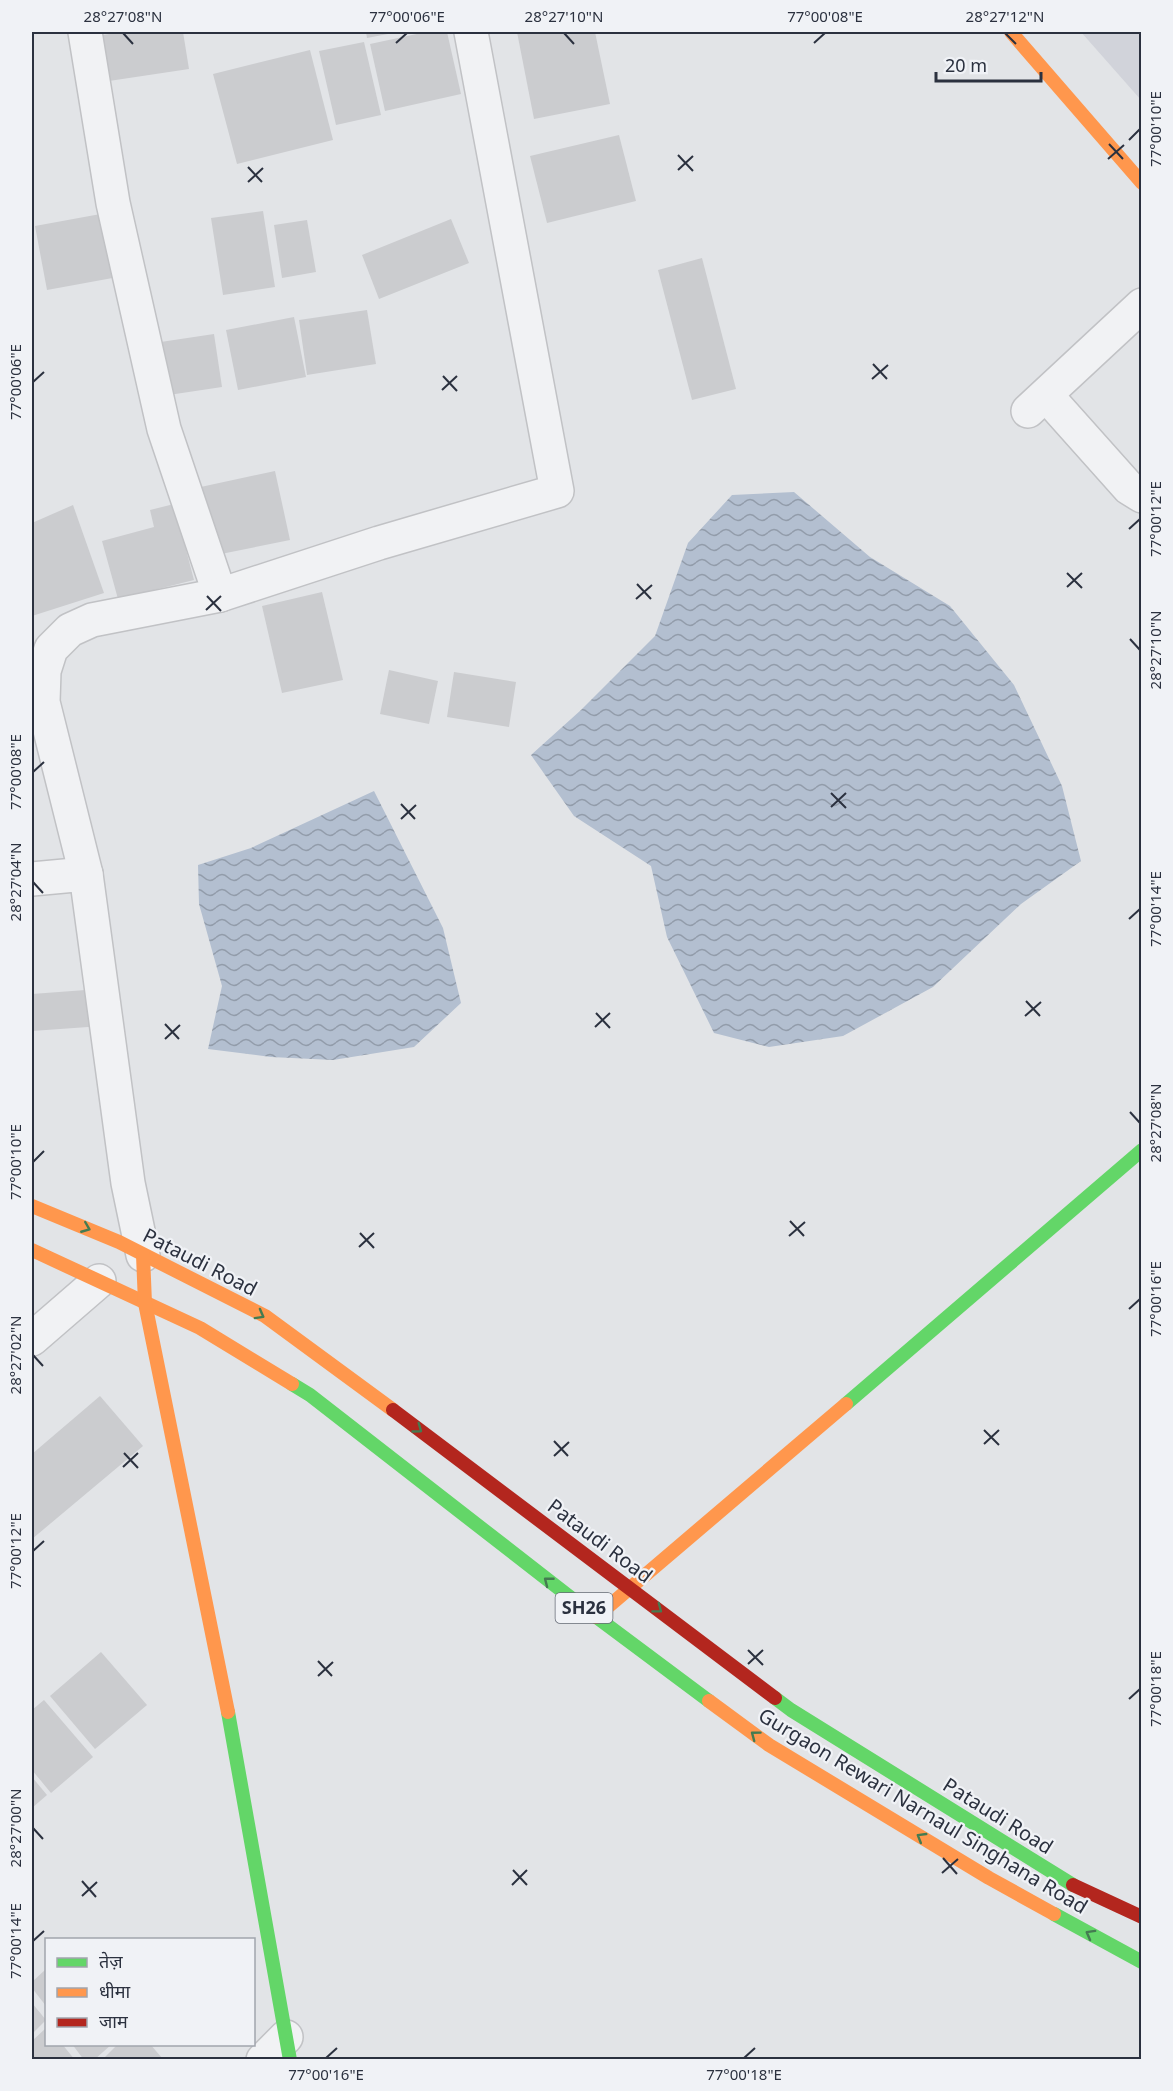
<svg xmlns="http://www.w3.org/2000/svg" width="1173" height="2091" font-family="'Noto Sans','Noto Sans Devanagari',sans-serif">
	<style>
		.built { fill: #d1d3da }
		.water { fill: url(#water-waves) }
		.building { fill: #cbcccf }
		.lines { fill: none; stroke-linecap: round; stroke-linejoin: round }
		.street-casing { stroke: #c1c2c5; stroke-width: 36 }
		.street { stroke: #f1f2f4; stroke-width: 33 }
		.fast { stroke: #63d668; stroke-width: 14 }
		.slow { stroke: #ff974d; stroke-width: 14 }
		.jam { stroke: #b3261e; stroke-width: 14 }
		.oneway { stroke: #447b51 }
		.ticks { fill: none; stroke: #2b313f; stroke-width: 2 }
		.labels { text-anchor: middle; stroke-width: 4.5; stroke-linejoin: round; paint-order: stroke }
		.shield { fill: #f0f2f6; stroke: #666b76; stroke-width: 1.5 }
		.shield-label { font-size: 18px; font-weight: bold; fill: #2b313f }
		.street-label { font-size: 20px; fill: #2b313f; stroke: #f0f2f6 }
		.neatline { fill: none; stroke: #2b313f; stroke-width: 2 }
		.ticks-label { font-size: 15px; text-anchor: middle; fill: #2b313f }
	</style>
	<defs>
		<pattern id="water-waves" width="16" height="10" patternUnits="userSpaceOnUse" patternTransform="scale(1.5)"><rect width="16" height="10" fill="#b3bfd0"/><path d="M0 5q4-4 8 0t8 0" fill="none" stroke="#929caa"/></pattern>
	</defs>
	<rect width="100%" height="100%" fill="#e2e4e7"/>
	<path class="built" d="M1081,32h60v68z"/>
	<g class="water">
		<path d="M794,492l76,65 80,49 64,79 48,101 19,75 -60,43 -88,83 -90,49 -74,11 -55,-14 -47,-96 -16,-71 -77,-50 -43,-61 50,-45 74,-74 33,-93 44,-48z"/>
		<path d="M374,791l69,137 18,75 -47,44 -81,13 -62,-3 -63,-8 14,-63 -23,-82 -1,-39 53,-17z"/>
	</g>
	<g class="building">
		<path d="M124,32h59l6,37 -80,12 -7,-46z"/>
		<path d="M366,32h27v1l-26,5z"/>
		<path d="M426,32h21l14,62 -76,17 -15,-67z"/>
		<path d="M517,32h78l15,72 -76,15z"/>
		<path d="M364,42l17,73 -45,10 -17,-74z"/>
		<path d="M310,50l23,90 -96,24 -24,-90z"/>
		<path d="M619,135l17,66 -89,22 -17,-67z"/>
		<path d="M263,211l12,76 -52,8 -12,-77z"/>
		<path d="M106,213l12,64 -71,13 -12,-64z"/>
		<path d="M451,219l18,44 -90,36 -17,-44z"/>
		<path d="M307,220l9,52 -34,6 -8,-53z"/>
		<path d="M702,258l34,131 -44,11 -34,-130z"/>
		<path d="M367,310l9,54 -69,11 -8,-55z"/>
		<path d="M294,317l12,60 -68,13 -12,-60z"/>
		<path d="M214,334l8,53 -60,9 -8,-53z"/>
		<path d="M275,471l15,69 -79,16 -15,-68z"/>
		<path d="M174,504l20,76 -76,19 -16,-58 52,-14 -4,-17z"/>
		<path d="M73,505l31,88 -72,23v-93z"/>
		<path d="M322,592l21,88 -61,13 -20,-87z"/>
		<path d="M389,670l49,11 -9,43 -49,-10z"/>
		<path d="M454,672l62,10 -7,45 -62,-10z"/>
		<path d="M99,989l3,37 -70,5v-37z"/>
		<path d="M100,1396l43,50 -111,93v-85z"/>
		<path d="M101,1652l46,53 -52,44 -45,-53z"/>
		<path d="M44,1700l49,57 -42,36 -19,-23v-60z"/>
		<path d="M32,1777l15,18 -15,13z"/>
		<path d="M46,1969v37l-14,-18v-6z"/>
		<path d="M32,2003l14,17 -14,14z"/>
		<path d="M46,2028v16h16l13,16h-43v-19z"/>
		<path d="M72,2044h40l-18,16h-10z"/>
		<path d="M118,2044h32l12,14 -2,2h-58z"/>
	</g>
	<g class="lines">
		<defs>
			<g id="street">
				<path d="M85,32l28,171 51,226 56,166"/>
				<path d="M1046,395l83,93 13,8"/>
				<path d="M1028,411l114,-106"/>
				<path d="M32,879l54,-5"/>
				<path d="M143,1255l-15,-72 -42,-309 -43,-172 1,-31 7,-22 19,-19 22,-10 128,-25 159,-52 178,-52 -86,-459"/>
				<path d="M32,1339l67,-58"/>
				<path d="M263,2060l23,-23"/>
			</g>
		</defs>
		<use href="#street" class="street-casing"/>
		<use href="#street" class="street"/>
		<g class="fast">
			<path d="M292,1384l18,11 265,206 134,100"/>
			<path d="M846,1404l296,-254"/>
			<path d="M775,1698l16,12 282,175"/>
			<path d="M228,1712l62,348"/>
			<path d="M1054,1914l88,48"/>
		</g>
		<g class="slow">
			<path d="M1011,32l131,151"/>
			<path d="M32,1206l87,36 146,74 128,94"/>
			<path d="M32,1250l168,78 92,56"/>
			<path d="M143,1255l2,48 83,409"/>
			<path d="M596,1617l250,-213"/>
			<path d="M709,1701l60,44 220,133 65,36"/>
		</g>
		<g class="jam">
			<path d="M393,1410l382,288"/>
			<path d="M1073,1885l69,32"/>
		</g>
	</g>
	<defs><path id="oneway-chevron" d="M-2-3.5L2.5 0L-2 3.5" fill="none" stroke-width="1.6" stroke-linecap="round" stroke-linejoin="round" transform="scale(1.5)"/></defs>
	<g class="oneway">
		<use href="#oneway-chevron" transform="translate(86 1228) rotate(22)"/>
		<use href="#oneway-chevron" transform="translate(260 1315) rotate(29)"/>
		<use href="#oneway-chevron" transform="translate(418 1429) rotate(36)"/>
		<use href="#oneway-chevron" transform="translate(548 1581) rotate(-142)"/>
		<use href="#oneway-chevron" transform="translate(658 1609) rotate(37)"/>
		<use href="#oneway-chevron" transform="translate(755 1735) rotate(-143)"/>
		<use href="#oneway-chevron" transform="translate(921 1837) rotate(-149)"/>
		<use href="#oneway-chevron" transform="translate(1090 1934) rotate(-151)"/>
	</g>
	<path class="ticks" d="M123,33l10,11M564,33l10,11M1005,33l11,11M396,43l11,-10M814,43l11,-10M1129,140l11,-11M1109,144l14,15M678,155l15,16M1108,159l16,-14M248,167l14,15M678,170l15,-14M248,182l15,-14M873,364l14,15M443,376l14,15M872,379l16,-14M33,382l11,-10M442,390l15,-14M1129,529l11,-10M1067,573l15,15M637,584l14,15M1067,587l15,-14M207,596l14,15M636,599l16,-14M206,610l15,-14M1130,639l10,11M33,772l11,-10M831,793l15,15M401,804l14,15M831,807l15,-14M401,819l15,-14M33,882l10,11M1129,919l11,-10M1026,1001l14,15M596,1013l14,15M1025,1016l16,-14M165,1024l14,15M595,1027l15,-14M165,1039l15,-14M1130,1112l10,11M33,1162l11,-11M790,1221l14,15M360,1233l14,15M789,1236l16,-14M359,1247l15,-14M1129,1309l11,-10M33,1355l10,11M984,1430l15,15M554,1441l14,15M984,1444l15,-14M124,1453l14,15M554,1456l15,-14M123,1467l15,-14M33,1551l11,-10M748,1650l15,15M318,1661l14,15M748,1664l15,-14M318,1676l15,-14M1129,1699l11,-10M33,1828l10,11M943,1858l14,16M513,1870l14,15M942,1873l16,-14M82,1881l14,16M512,1885l15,-15M82,1896l15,-14M33,1941l11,-10M326,2058l11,-10M744,2058l11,-10"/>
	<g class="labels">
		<rect class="shield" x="555.5" y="1593" width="57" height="30" rx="4.5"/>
		<g class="shield-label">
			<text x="584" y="1614">SH26</text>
		</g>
		<g class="street-label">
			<text transform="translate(200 1262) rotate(27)" y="7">Pataudi Road</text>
			<text transform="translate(600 1541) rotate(37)" y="7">Pataudi Road</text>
			<text transform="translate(923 1811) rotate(31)" y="7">Gurgaon Rewari Narnaul Singhana Road</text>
			<text transform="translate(998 1816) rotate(32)" y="7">Pataudi Road</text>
		</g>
	</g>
	<rect width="1173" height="2091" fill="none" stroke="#f0f2f6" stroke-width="66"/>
	<rect x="45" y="1938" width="210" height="108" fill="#f0f2f6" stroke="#a1a5ad" stroke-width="1.5"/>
	<rect x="57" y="1958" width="30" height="9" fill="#63d668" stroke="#a1a5ad" stroke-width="1.5"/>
	<text x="99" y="1968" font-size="18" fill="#2b313f">तेज़</text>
	<rect x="57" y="1988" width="30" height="9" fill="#ff974d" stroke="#a1a5ad" stroke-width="1.5"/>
	<text x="99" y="1998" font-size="18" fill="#2b313f">धीमा</text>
	<rect x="57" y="2018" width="30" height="9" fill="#b3261e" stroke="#a1a5ad" stroke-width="1.5"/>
	<text x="99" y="2028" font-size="18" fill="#2b313f">जाम</text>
	<path d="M936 72v9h105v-9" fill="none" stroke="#2b313f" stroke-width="3"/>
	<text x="945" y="72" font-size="18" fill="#2b313f" stroke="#f0f2f6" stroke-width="4.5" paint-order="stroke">20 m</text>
	<rect x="33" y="33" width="1107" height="2025" class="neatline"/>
	<g class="ticks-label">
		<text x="123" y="22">28°27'08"N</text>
		<text x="407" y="22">77°00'06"E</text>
		<text x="564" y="22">28°27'10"N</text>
		<text x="825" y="22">77°00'08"E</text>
		<text x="1005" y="22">28°27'12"N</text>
		<text transform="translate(1156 129) rotate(-90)" y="5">77°00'10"E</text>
		<text transform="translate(16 382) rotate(-90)" y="5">77°00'06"E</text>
		<text transform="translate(1156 519) rotate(-90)" y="5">77°00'12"E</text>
		<text transform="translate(1156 650) rotate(-90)" y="5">28°27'10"N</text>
		<text transform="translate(16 772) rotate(-90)" y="5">77°00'08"E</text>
		<text transform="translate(16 882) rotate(-90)" y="5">28°27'04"N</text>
		<text transform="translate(1156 909) rotate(-90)" y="5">77°00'14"E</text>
		<text transform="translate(1156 1123) rotate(-90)" y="5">28°27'08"N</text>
		<text transform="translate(16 1162) rotate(-90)" y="5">77°00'10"E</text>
		<text transform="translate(1156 1299) rotate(-90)" y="5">77°00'16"E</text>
		<text transform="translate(16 1355) rotate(-90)" y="5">28°27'02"N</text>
		<text transform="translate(16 1551) rotate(-90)" y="5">77°00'12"E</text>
		<text transform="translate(1156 1689) rotate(-90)" y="5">77°00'18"E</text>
		<text transform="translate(16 1828) rotate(-90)" y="5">28°27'00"N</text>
		<text transform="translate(16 1941) rotate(-90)" y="5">77°00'14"E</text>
		<text x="326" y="2080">77°00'16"E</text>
		<text x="744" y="2080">77°00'18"E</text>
	</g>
</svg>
